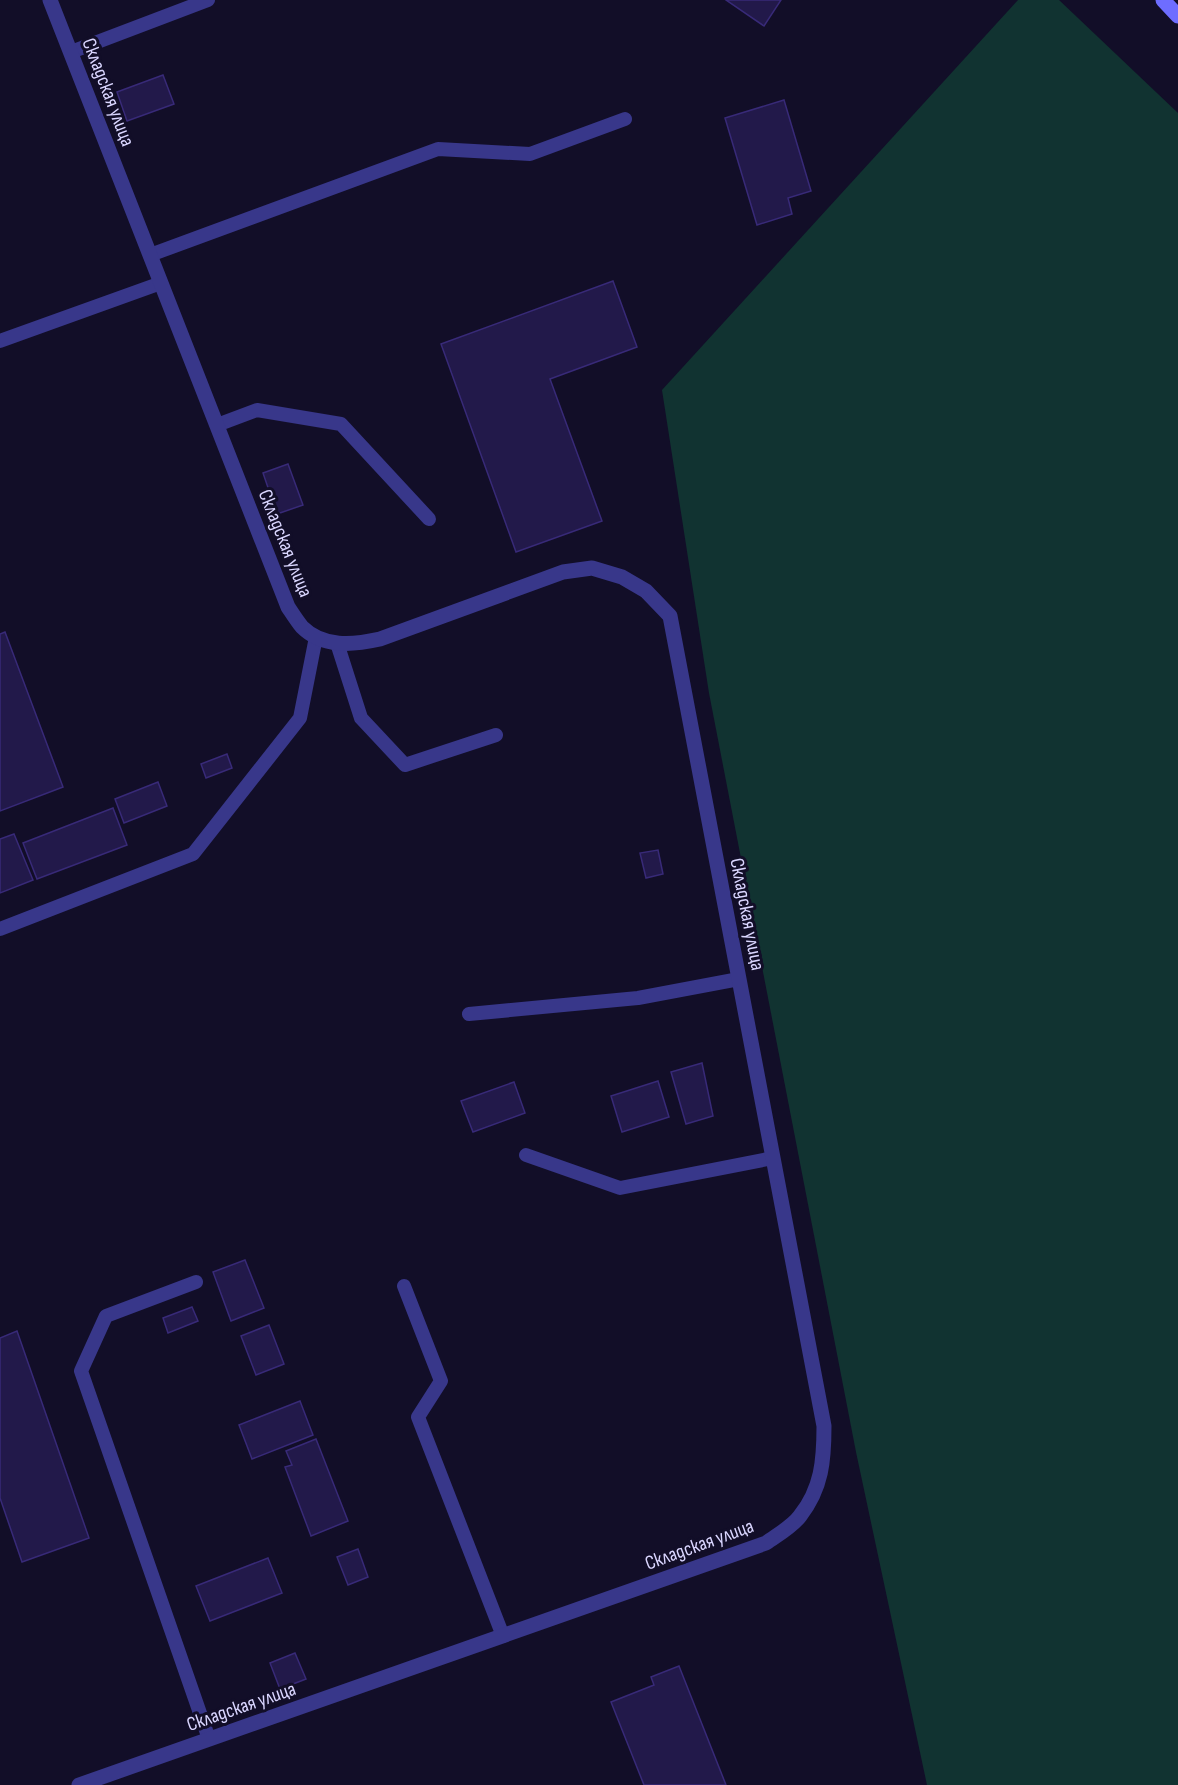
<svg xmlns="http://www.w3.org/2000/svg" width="1178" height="1785" font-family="'Sofia Sans Condensed',sans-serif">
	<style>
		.green { fill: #113331 }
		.building { fill: #22194a; stroke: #382a78; stroke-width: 1.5 }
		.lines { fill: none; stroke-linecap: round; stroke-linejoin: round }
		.service { stroke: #38378a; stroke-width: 14 }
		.minor { stroke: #38378a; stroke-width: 15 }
		.secondary { stroke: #6e6dff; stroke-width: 15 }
		.labels { text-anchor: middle; stroke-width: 6; stroke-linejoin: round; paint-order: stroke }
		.street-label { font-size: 20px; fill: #dad6ff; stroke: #120e28 }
	</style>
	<rect width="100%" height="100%" fill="#120e28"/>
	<path class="green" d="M1018,0h41l119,113v1672h-251l-71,-333 -147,-759 -47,-303z"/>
	<g class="building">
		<path d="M726,0h55l-17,26z"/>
		<path d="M163,75l11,29 -47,17 -10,-29z"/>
		<path d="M784,100l27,91 -23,7 4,16 -35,11 -32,-107z"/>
		<path d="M613,281l24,66 -87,32 52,142 -86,31 -75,-208z"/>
		<path d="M288,464l15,41 -26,9 -14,-41z"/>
		<path d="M5,632l58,155 -63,24v-177z"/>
		<path d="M227,754l5,14 -26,10 -5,-14z"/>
		<path d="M158,782l9,24 -43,17 -9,-24z"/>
		<path d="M113,808l14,37 -90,34 -14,-36z"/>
		<path d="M14,834l19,46 -33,13v-54z"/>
		<path d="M658,850l5,24 -17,4 -6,-25z"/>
		<path d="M702,1063l11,53 -27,8 -15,-52z"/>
		<path d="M658,1081l11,36 -47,15 -11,-36z"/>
		<path d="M514,1082l11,31 -52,19 -12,-31z"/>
		<path d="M245,1260l19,48 -33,13 -18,-49z"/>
		<path d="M192,1307l6,14 -30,12 -5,-15z"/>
		<path d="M269,1325l15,39 -28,11 -15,-39z"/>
		<path d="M17,1331l72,207 -67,24 -22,-64v-160z"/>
		<path d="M300,1401l13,34 -61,24 -13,-34z"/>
		<path d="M316,1439l32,82 -37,15 -26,-69 7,-2 -6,-14z"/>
		<path d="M358,1549l10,28 -20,8 -11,-28z"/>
		<path d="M268,1558l14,35 -72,28 -14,-35z"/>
		<path d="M295,1653l11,26 -26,10 -10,-26z"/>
		<path d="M679,1666l47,119h-82l-33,-83 43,-17 -3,-8z"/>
	</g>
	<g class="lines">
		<g class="service">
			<path d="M71,52l137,-52"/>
			<path d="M150,255l288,-106 92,5 95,-35"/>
			<path d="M0,341l161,-58"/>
			<path d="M217,425l40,-15 84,14 88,95"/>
			<path d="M337,643l24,75 44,47 91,-30"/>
			<path d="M0,929l193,-75 107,-136 16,-81"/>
			<path d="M469,1014l169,-16 101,-19"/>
			<path d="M526,1155l94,33 153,-30"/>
			<path d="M196,1282l-90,34 -25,55 128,368"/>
			<path d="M404,1286l37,95 -23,36 85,219"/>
		</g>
		<path class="minor" d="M50,0l238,607c4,6 9,14 14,20 21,21 51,18 78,12l183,-67 29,-4 30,9 24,14 24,25 154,810c0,34 -2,62 -24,90 -8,11 -23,19 -34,27l-687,242"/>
		<path class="secondary" d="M1163,0l15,16"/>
	</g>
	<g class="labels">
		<g class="street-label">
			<text transform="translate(109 92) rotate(69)" y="7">Складская улица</text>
			<text transform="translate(286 543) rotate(68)" y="7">Складская улица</text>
			<text transform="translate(748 914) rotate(79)" y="7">Складская улица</text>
			<text transform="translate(699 1544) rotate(-20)" y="7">Складская улица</text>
			<text transform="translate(241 1706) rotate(-19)" y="7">Складская улица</text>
		</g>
	</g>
</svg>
